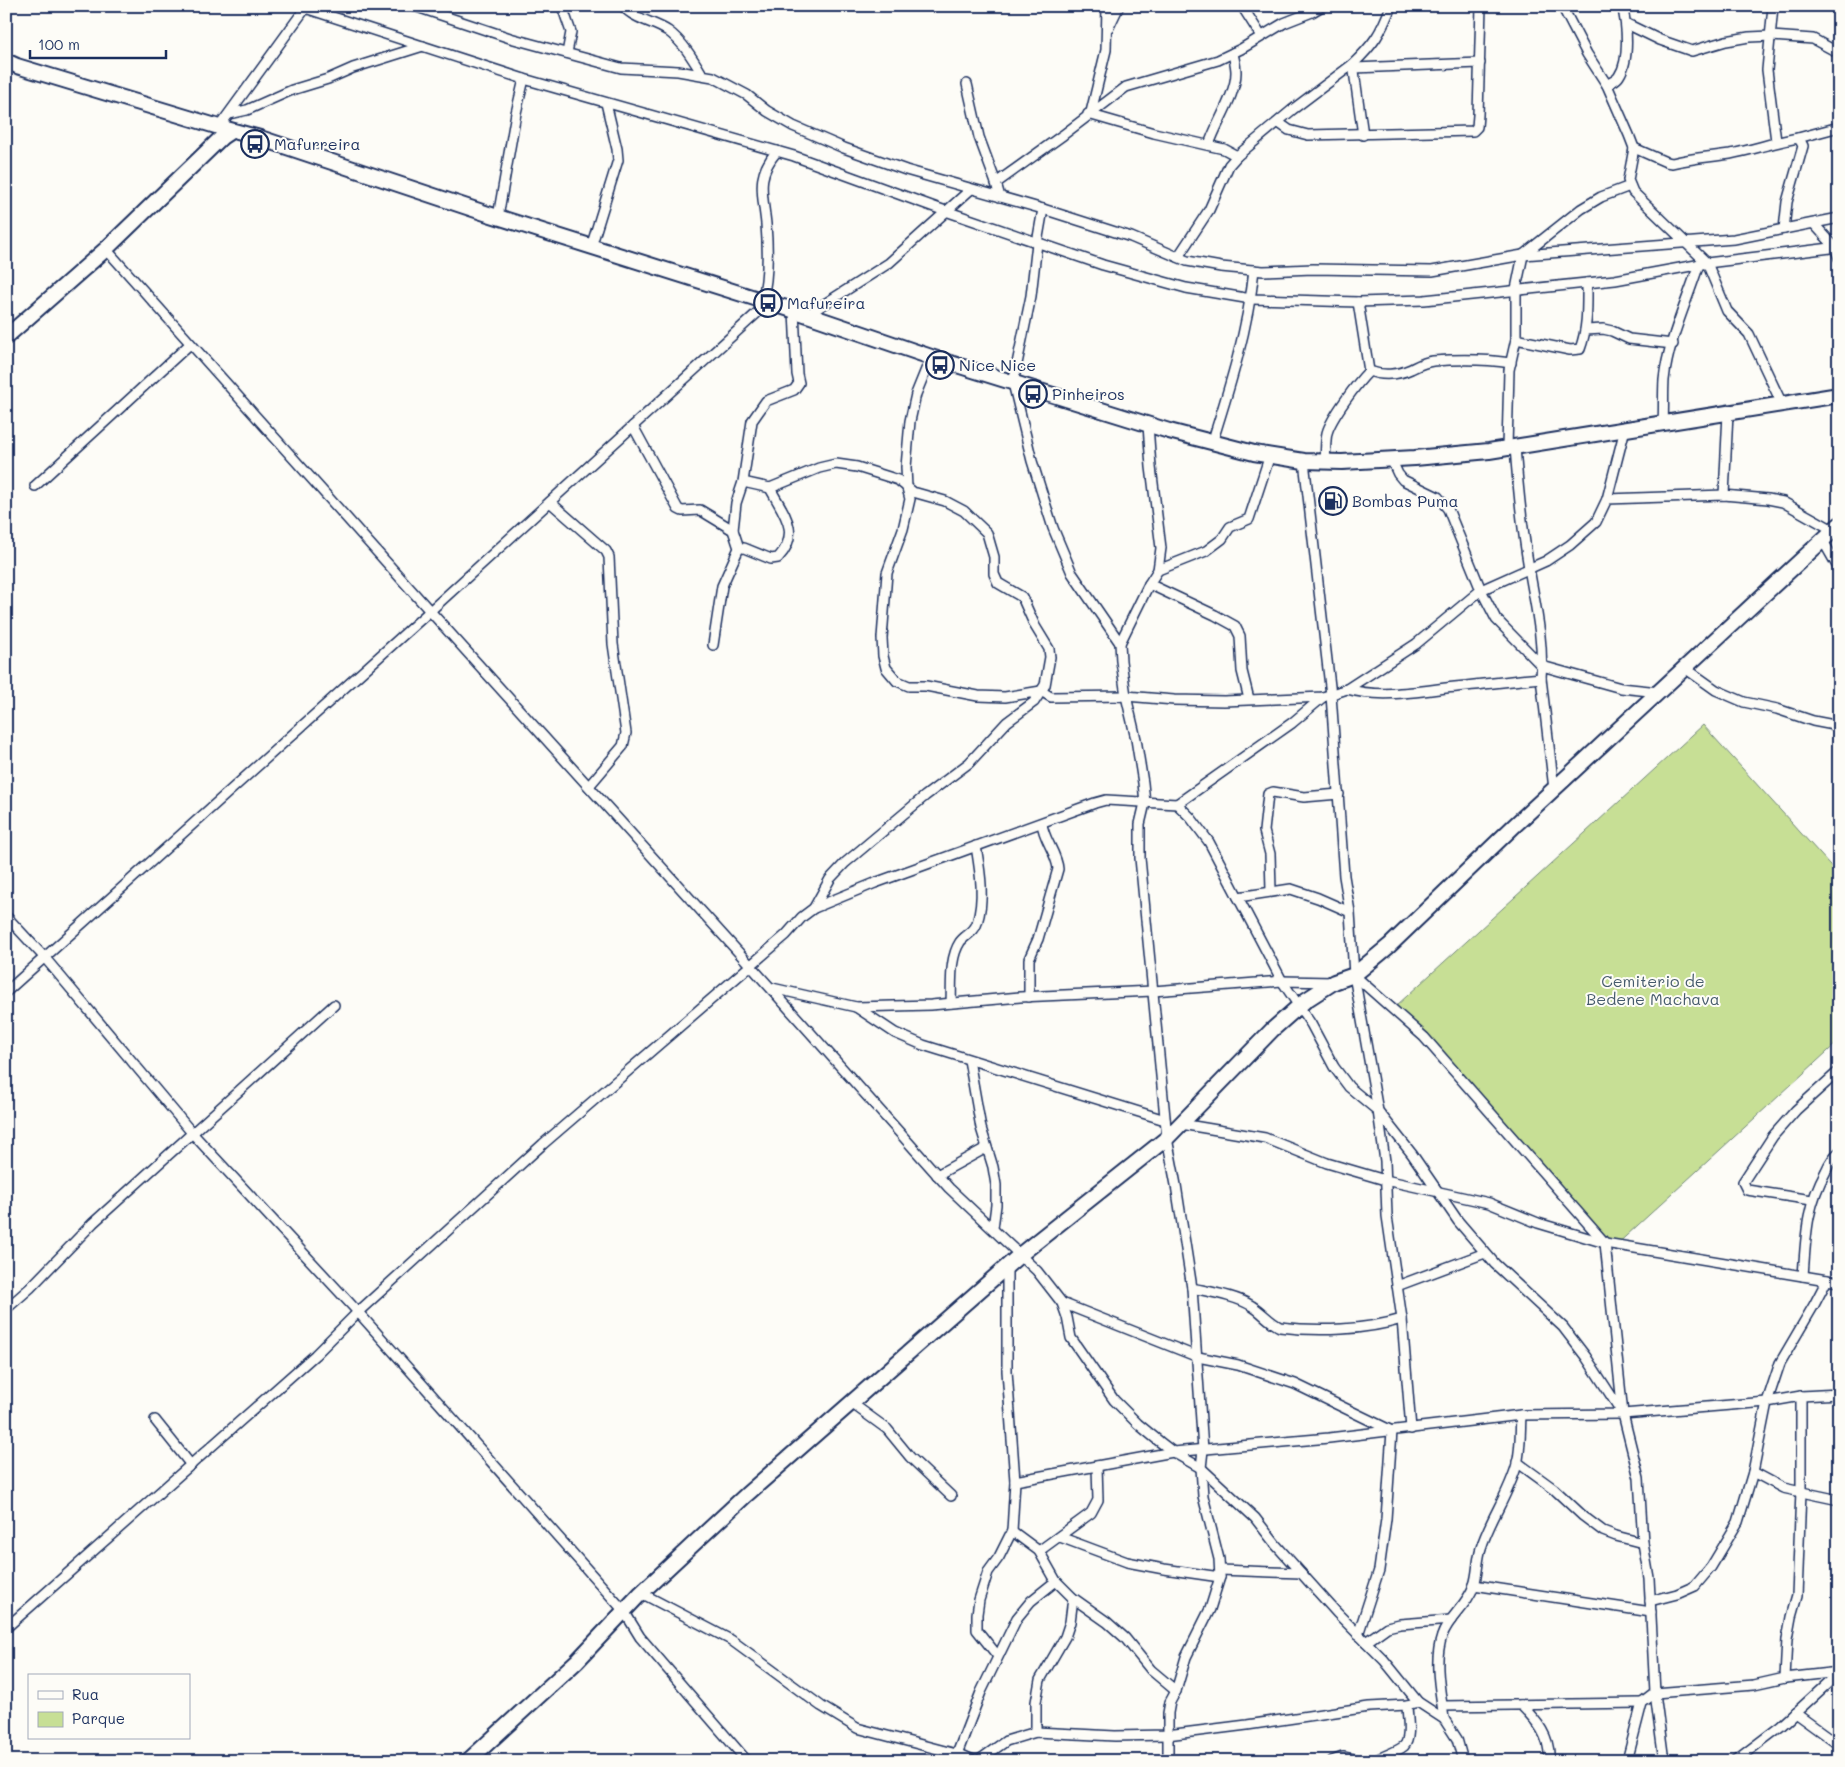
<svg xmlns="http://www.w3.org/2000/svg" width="1845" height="1767" font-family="Mali,sans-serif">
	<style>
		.green { fill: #c7df95; stroke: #71877a }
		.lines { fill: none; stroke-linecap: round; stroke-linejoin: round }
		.street-casing { stroke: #1b2f5e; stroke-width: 12 }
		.secondary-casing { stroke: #1b2f5e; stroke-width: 18 }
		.street { stroke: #fdfcf7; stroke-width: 9 }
		.secondary { stroke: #fdfcf7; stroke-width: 14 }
		.labels { text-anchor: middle; stroke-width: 4; stroke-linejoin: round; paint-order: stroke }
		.poi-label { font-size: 16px; fill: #1b2f5e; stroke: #fdfcf7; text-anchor: start }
		.park-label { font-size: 16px; fill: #465b6c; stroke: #fdfcf7 }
	</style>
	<rect width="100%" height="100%" fill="#fdfcf7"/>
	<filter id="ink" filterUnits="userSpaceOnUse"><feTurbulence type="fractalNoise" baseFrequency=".02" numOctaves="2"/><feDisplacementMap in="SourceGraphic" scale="10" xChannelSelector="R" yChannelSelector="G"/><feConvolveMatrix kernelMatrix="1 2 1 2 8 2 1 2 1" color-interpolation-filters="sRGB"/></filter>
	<g filter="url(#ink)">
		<path class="green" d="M1703,725l136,150v166l-225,206 -218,-241z"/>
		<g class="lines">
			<defs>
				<g id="street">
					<path d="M299,6l225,73 270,77 143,52 166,57 83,23 65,11 107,3 66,-2 191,-20 92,-17 132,-16"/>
					<path d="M414,6l96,32 111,30 57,3 35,6 34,18 20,16 26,15 51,22 62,22 137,39 88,28 56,24 34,6 42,4 50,-2 119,2 91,-16 211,-16 105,-21"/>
					<path d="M562,6l9,26 -4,21"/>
					<path d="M623,6c11,13 31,16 45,25 15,11 25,28 34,43"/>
					<path d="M1242,6l19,30"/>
					<path d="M1562,6l25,48 20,31 22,50 5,13 -6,32 5,12 74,71 20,48 22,23 33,70"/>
					<path d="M1773,6l-6,64 9,71"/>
					<path d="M1627,24l33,16 32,11 34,-10 23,-4 22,-1 42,3 26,14"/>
					<path d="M1109,27l10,-21"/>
					<path d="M1354,68l126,-5"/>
					<path d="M967,84l12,53 17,46"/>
					<path d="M1607,85c4,-3 10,-5 12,-9 11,-16 8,-52 3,-70"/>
					<path d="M1091,112l15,-62 1,-44"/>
					<path d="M229,114l18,-4 45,-20 36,-11 25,-11 70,-22"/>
					<path d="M1088,114l66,19 70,16 13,7"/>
					<path d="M1279,123l10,7 19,5 165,-4 4,-4 1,-12 3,-109"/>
					<path d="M219,127l88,-121"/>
					<path d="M1363,135l-10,-71c21,-20 28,-31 38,-58"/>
					<path d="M1798,138l41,-11"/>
					<path d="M1209,145c7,-22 27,-50 27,-73 0,-6 -2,-13 -3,-19"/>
					<path d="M1634,148l32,14 6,1c19,-5 38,-6 58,-9 23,-4 44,-12 68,-16l3,4 2,4 -16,56 -3,27"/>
					<path d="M1000,197l-4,-14 67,-48 63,-48 92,-27 23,-11 43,-26 28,-11 10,-6"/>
					<path d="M1043,209l-6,34 -6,53 -18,87 19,78 21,67 19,45 48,70"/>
					<path d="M498,217l18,-104 8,-34"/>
					<path d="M1814,224l21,23 4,11"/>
					<path d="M591,247l27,-87 -1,-11 -11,-46"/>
					<path d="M106,249l324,362 320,354 199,223 88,83 25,32 5,14 4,21 43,62 24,24 22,18 13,10 28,16 54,50 21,27 61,68 47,47 34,42 26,17 13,20 6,22"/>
					<path d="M1178,257l31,-47 20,-45 8,-9 55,-46 61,-46"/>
					<path d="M762,301c7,-24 6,-52 4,-77 -3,-31 -11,-47 11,-73"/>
					<path d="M1358,302l11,69"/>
					<path d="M807,315l82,-52 81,-73"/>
					<path d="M1586,330l17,-1 9,2 17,8 44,5"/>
					<path d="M1516,339l54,11 10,-1c8,-21 7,-43 7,-66"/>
					<path d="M931,357l-15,37 -6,27 -4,46 1,21 3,11 -7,30 -16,44 -5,65 1,18 3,12 11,13 12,5h17l52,10 27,1 36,-6 10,6 75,-1 48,4 50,1 99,-4 24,-8 69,-45 65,-54 65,-29 24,-16 26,-23 11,-23 18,-70"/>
					<path d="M1369,371c13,5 29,4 42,-2 8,-4 13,-7 22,-8 26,-2 52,-2 78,2"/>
					<path d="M1663,423c1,-14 0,-29 1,-43 4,-39 23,-78 35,-116"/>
					<path d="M1148,425l3,42 10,81 -3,22 -9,14 -29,59 1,18 5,35 10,43 7,44 2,20 -5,21v34l27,280 9,47 16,103 11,162 -2,18 2,28 16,63 1,18 -10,32 -24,48 -10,34 -6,11 -2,11v48"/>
					<path d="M633,426l45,83 4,2 18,-1 33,20"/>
					<path d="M1212,443c18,-57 36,-114 42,-173"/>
					<path d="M1515,447c3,40 7,81 14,121 6,36 15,73 12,110l13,111"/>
					<path d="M1507,448l2,-78 7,-31v-50l7,-34 58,-46 20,-12 29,-11"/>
					<path d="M1391,459l7,15 5,6 35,17 10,12 33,81 15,29 46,47 79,22 38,4"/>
					<path d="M1304,461l27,234 13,181 6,36 4,63 24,136 34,43 46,67 37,43 68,63 23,30 37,57"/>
					<path d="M1325,461c1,-9 0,-19 2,-28 4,-15 30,-50 42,-62"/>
					<path d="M743,482l27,6 49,-20 17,-4 21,3 32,10 9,3 15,12 32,9 19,10 23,22 7,24v17l4,9 24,14 13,29 14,23 1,8 -5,28 -11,17 -27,20 -38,41 -44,33 -80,67 -15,16 -16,29"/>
					<path d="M35,486l155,-142"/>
					<path d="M1724,495l4,-82"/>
					<path d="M1607,499l117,-4 44,4 15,3 50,28"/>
					<path d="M550,502l56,49 3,6 4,87 13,89 -3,13 -34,40"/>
					<path d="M1822,539l17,30"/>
					<path d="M739,548h5l27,11 7,-1c24,-26 5,-45 -8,-70"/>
					<path d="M1158,570l48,-19 16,-12 8,-12 19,-8 21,-64"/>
					<path d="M1149,584l66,31 20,11 5,10 2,35 7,28"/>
					<path d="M713,645l9,-59 17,-38 -6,-18 3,-27 7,-21 9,-61 14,-20 28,-11 5,-7 -2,-9 -3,-63"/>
					<path d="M1685,668l31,22 28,12 33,7 36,12 26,5"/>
					<path d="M1347,689c32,9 67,3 99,-1 32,-3 63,-7 95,-10"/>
					<path d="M1177,804l115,-81 31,-26"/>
					<path d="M1271,891l-1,-37 -6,-23 4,-37 5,-2 31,5 35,-3"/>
					<path d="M1238,897l53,-8 27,9 32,14"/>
					<path d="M6,916l39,42 148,176 165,178 266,299 16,26 107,124"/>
					<path d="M1354,975l70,62 181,206 18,171 16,64 4,65 6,35 6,115 9,68"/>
					<path d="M772,988l84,19 75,-2 89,-8 133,-6 129,-10 51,1"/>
					<path d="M6,992l424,-381 338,-308"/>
					<path d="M1029,997v-38l9,-20 20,-70c-1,-16 -15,-30 -16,-46"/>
					<path d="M951,1003c1,-19 -2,-44 9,-61 5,-7 15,-10 17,-19 8,-25 3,-52 -1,-77"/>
					<path d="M856,1007l39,26 28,12 242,75"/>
					<path d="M969,1060l12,68 12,39 3,18v20l-3,23"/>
					<path d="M1181,1124l84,14 62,25 58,17 104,23 49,20 67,20 234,39"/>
					<path d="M937,1175l49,-27"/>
					<path d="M1812,1200l-65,-10 -4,-8 30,-46 23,-26 43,-39"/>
					<path d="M1803,1276c3,-40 3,-69 23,-105 3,-7 7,-14 13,-19"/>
					<path d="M1397,1286l88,-33"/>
					<path d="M1192,1288c18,4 45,8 60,18 10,6 17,16 28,21 38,5 86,3 122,-8"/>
					<path d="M1062,1303l136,54 40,8 57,19 97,47 -6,88 -7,51 -21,65"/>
					<path d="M6,1309l24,-21 63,-65 241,-218"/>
					<path d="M850,1402l37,27 23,28 41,39"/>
					<path d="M155,1420l36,45"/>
					<path d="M1517,1462l37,27 29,27 20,15 13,5 27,7"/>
					<path d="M1753,1472l30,16 56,12"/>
					<path d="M1015,1481l158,-29 156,-14 192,-23 102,-1 144,-12 34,-6 38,-2"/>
					<path d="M1012,1531l27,20 17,30 17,17 34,24 18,16 26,32 25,21"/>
					<path d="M1060,1537l67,25 37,7 56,8"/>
					<path d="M1039,1551l52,-38 7,-13 -1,-34"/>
					<path d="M1220,1570l81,3"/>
					<path d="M1474,1585l177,27"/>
					<path d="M641,1593l90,47 90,66 36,22 107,28 11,5"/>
					<path d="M1650,1601l27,-7 18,-8 16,-19 27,-45 15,-50 14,-70 13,-39 34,-58 13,-25"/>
					<path d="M6,1628l309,-273 43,-43 185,-168 243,-209 16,-18 12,-9 61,-25 220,-80 11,-3 71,4 14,14 18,24 73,139 29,43 23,43 15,20 29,24 7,50 2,55 15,103 9,110"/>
					<path d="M1366,1642l21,-15 13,-3 51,-4"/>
					<path d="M997,1655l-20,-25v-16l2,-14 9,-28 11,-15 13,-26 3,-50 -8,-110v-105"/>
					<path d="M1785,1678l2,-39 4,-22 6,-21 4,-105v-95"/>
					<path d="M1521,1705c16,16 30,32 28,56"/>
					<path d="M1443,1706l199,-3"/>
					<path d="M1795,1713l44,32"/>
					<path d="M1444,1719c-3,-25 -11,-57 -2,-83 6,-19 26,-31 32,-51 4,-11 3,-25 7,-37 9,-29 28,-54 36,-84 4,-15 3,-33 4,-49"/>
					<path d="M1036,1732v-30l4,-22 25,-43 5,-15 3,-24"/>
					<path d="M957,1754l24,-62 36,-74 14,-17 25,-20"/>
					<path d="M978,1761l28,-20 30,-9 79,4 52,-1 80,-10 122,-18 38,-2 11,-3"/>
					<path d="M1332,1761l11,-4 20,4"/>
					<path d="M1374,1761c9,-5 23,-9 30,-15 8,-8 3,-30 3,-41"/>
					<path d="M1627,1761l15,-58 13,-10 99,-8 31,-7 54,-6"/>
					<path d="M1735,1761l46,-35 58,-53"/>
				</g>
				<g id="secondary">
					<path d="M6,61l11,5 202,61 41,11 225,75 314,99 132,45 238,74 85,22 50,8 38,1 73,-4 74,-7 350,-56"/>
					<path d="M6,337l100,-88 116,-112 9,-6"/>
					<path d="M468,1761l109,-100 64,-68 105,-98 275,-241 146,-116 105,-108 34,-30 28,-18 20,-7 35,-29 125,-120 325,-301"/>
				</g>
			</defs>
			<use href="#street" class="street-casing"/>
			<use href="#secondary" class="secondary-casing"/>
			<use href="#street" class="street"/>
			<use href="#secondary" class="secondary"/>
		</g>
	</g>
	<defs>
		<symbol id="bus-ring" viewBox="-11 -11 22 22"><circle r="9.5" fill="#fdfcf7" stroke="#1b2f5e" stroke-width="1.5"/><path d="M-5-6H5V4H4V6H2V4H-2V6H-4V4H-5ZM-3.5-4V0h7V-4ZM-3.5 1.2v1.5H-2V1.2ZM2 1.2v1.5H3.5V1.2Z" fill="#1b2f5e"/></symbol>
		<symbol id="fuel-ring" viewBox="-11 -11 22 22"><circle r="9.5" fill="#fdfcf7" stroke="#1b2f5e" stroke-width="1.5"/><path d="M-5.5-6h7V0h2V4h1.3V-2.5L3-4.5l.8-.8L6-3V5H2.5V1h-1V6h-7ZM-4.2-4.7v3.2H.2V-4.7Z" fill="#1b2f5e"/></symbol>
	</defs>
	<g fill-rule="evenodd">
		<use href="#bus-ring" x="239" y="128" width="32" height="32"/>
		<use href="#bus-ring" x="752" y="287" width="32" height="32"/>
		<use href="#bus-ring" x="924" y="349" width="32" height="32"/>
		<use href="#bus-ring" x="1017" y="378" width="32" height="32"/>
		<use href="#fuel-ring" x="1317" y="485" width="32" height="32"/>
	</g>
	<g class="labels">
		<g class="poi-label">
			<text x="274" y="150">Mafurreira</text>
			<text x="787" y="309">Mafureira</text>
			<text x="959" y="371">Nice Nice</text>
			<text x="1052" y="400">Pinheiros</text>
			<text x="1352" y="507">Bombas Puma</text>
		</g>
		<g class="park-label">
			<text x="1653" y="987">Cemiterio de<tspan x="1653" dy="18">Bedene Machava</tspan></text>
		</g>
	</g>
	<rect width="1845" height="1767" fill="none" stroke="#fdfcf7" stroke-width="25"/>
	<rect x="12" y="12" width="1820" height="1742" fill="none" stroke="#1b2f5e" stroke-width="2" filter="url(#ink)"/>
	<rect x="28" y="1674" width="162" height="65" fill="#fdfcf7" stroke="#a3aaba"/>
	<rect x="38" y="1691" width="25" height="8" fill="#fdfcf7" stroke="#a3aaba"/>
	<text x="72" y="1700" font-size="15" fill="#1b2f5e">Rua</text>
	<rect x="38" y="1712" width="25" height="15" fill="#c7df95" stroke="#a3aaba"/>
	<text x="72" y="1724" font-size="15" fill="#1b2f5e">Parque</text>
	<path d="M30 50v8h136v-8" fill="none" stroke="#1b2f5e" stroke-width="2.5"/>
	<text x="38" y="50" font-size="15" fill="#1b2f5e" stroke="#fdfcf7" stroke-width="4" paint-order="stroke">100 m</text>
</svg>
